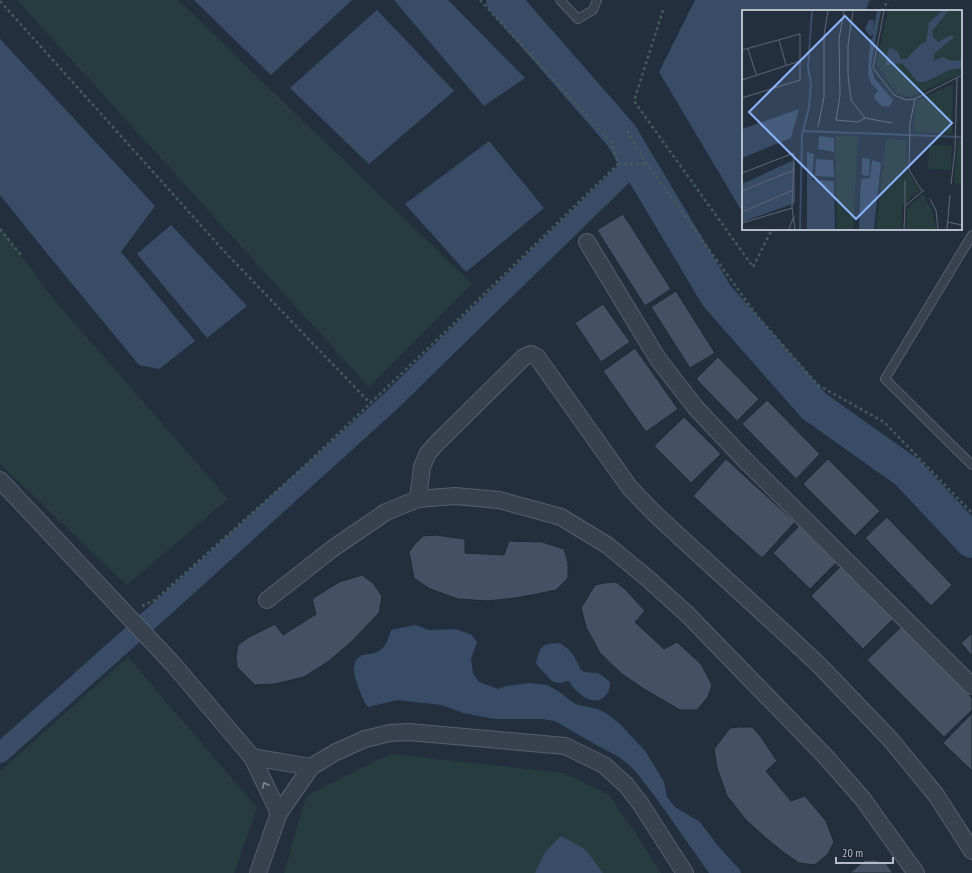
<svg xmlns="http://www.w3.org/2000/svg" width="972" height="873" font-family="'PT Sans Narrow',sans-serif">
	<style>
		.green { fill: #263c3f }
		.water { fill: #394c67 }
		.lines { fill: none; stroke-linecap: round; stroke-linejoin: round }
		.canal { stroke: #394c67; stroke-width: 20 }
		.river { stroke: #394c67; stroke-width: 34 }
		.building { fill: #455162; stroke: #1f2835 }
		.service-casing { stroke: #565f6c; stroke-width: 10 }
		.minor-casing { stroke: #565f6c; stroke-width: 18 }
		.path { stroke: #44595c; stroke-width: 2.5; stroke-dasharray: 3 3; stroke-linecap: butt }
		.service { stroke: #38414e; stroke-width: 8 }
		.minor { stroke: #38414e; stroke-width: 16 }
		.oneway { stroke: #7c8592 }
		.inset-river { fill: none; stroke: #394c67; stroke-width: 2 }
		.inset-road { fill: none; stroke: #5e6776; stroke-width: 1 }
		.view { fill: #8ab4f8; fill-opacity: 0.15; stroke: #8ab4f8; stroke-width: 2 }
		.inset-edge { fill: none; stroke: #b4bcc9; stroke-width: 2 }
	</style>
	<rect width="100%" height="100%" fill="#242f3e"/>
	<g class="green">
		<path d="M17,0h161l294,284 -103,103z"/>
		<path d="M0,227l55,74 173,198 -101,86 -127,-121z"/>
		<path d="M128,657l129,151 -23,65h-234v-102z"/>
		<path d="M390,754l174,19 44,21 27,38 26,41h-377l22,-77z"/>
	</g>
	<g class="water">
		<path d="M194,0h158l-81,75z"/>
		<path d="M394,0h54l77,78 -41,28z"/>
		<path d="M695,0h175l-5,11h-122v202l-84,-141z"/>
		<path d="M377,10l77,81 -85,73 -79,-76z"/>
		<path d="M0,39l155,167 -34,46 74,89 -36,28 -20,-4 -98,-119 -41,-51z"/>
		<path d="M489,141l55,67 -78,64 -61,-68z"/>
		<path d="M171,225l76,81 -40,32 -70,-84z"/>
		<path d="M415,625l14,5 27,-1 16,6 5,7 -6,17 2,14 6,9 19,7 8,-3 23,-3 18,2 11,6 17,13 22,5 9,4 14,11 26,28 18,30 3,15 8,10 25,15 18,24 22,24 1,3h-32l-50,-71 -22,-29 -8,-8 -10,-8 -15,-8 -13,-7 -36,-21 -13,-2h-47l-32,-6 -21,-8 -44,-5 -30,7c-5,-6 -14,-30 -14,-37 0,-4 1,-7 2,-10 9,-8 8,-4 18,-7 11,-2 14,-14 17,-23z"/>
		<path d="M560,643c7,5 14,11 17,19 2,2 2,6 4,8 5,4 10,2 16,3 4,1 9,6 13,9 0,6 -1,10 -5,14 -10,10 -23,1 -30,-7 -3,-2 -3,-5 -6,-8 -7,1 -9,4 -17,0l-14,-15 -2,-3c5,-18 5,-19 24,-20z"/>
		<path d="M561,836l24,13 18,24h-68l10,-21z"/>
	</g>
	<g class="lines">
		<path class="canal" d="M0,753l166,-148 225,-204 246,-240"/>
		<path class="river" d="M503,0l118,135 96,161 97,110 93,66 65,69"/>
	</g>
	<g class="building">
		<path d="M623,214l48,75 -26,17 -48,-76z"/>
		<path d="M676,291l39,62 -25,15 -39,-61z"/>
		<path d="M603,304l27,38 -29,20 -26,-39z"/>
		<path d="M635,348l43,61 -32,23 -43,-61z"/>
		<path d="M718,357l41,42 -22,22 -41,-42z"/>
		<path d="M767,400l53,54 -24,25 -54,-55z"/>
		<path d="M684,417l37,37 -30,29 -37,-37z"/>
		<path d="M726,459l69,63 -33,36 -69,-62z"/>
		<path d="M828,459l52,52 -25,25 -52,-52z"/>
		<path d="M887,517l65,68 -21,21 -66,-68z"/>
		<path d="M800,525l38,36 -28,28 -37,-36z"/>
		<path d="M436,535l29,4v14l39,2 5,-14 33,1 22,7 4,13v16l-12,12 -19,4 -22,4 -27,3 -30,-2 -28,-10 -16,-11 -5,-26 6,-8 8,-8z"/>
		<path d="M843,564l52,53 -32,32 -52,-53z"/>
		<path d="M362,575l11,8 9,13 -3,17 -29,30 -21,18 -25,16 -29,7 -20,1 -18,-18 -1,-10 2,-12 11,-8 26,-13 8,11 33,-21 -4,-15 27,-17z"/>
		<path d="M616,582l10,8 19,21 -10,11 29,27 13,-7 24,22 11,21 -4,12 -11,13h-17l-17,-10 -19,-11 -22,-15 -22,-21 -14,-26 -5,-19 14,-23 9,-2z"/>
		<path d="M901,627l71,71v12l-28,27 -77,-77z"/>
		<path d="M972,633v23l-11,-13z"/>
		<path d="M972,713v58l-29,-28z"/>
		<path d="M740,727h12l9,10 16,24 -11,10 25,30 14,-5 21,25 8,21 -6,12 -13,11 -16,-2 -16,-11 -17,-14 -20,-18 -19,-24 -10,-28 -3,-19 16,-21z"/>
		<path d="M865,860h10l11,3 7,10h-43z"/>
	</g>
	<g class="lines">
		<defs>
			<g id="service">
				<path d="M560,0l18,19 15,-9 4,-10"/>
				<path d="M972,235l-87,144 87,86"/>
			</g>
			<g id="minor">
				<path d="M587,242l71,117 38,49 47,50 229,228"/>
				<path d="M0,480l173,184 79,93 27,56"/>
				<path d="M418,499l4,-32 6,-14 9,-10 87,-86 7,-3 6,3 93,131 25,26 133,122 31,29 71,74 46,56 36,56"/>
				<path d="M267,600l65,-51 54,-37 32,-13 37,-3 44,4 62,17 46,28 39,32 42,38 137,141 37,42 54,75"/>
				<path d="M252,757l59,10"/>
				<path d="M258,873l21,-60 32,-46 25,-15 29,-13 25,-6 19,-1 156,14 39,19 22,20 14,18 45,70"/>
			</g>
		</defs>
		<use href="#service" class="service-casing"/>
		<use href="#minor" class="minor-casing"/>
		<g class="path">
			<path d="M0,1l223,249 147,153"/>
			<path d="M663,10l-29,91 119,166 19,-38"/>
			<path d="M882,11l6,-11"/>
			<path d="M627,131l20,33 111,153 60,68 66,37 88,91"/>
			<path d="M618,164h29"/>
			<path d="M0,229l21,26"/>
			<path d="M142,606l13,-6 142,-127 145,-138 176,-171 -6,-21 -132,-143"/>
		</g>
		<use href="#service" class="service"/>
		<use href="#minor" class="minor"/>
	</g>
	<defs><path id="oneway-chevron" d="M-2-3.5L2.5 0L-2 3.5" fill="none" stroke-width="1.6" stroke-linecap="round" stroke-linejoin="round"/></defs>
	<use class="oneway" href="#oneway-chevron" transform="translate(265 785) rotate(-115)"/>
	<g transform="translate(742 10)">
		<rect width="220" height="220" fill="#242f3e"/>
		<path d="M146,1h74v62l-52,24 -14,-4 -20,-29zM211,74l-1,50 -38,-2 2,-31zM93,126h23l-5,93h-16zM144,129l20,1 1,30 13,20 -18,16 -1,23h-25zM216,130h4v44l-8,-1zM187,135l23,1 -1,24 -23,-1zM181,184l9,16 4,19h-30l1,-20z" fill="#263c3f"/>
		<path d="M135,1h4l-10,54 3,13 19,22 -4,7 -7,-1 -7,-7 -1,-3 4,-5 -7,-8 -3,-9 2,-33 4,-6 -4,1 -5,-7 4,-9h5l-1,12zM200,1h6l-16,20 1,6 5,5 11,-6 4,-1v3l-19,16v7l8,-4 9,4 11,-1v8l-13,2 -24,12h-7l-16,-19 -16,2 2,-16 3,-1 7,4 3,7h5l15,-15 5,-2 3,-19zM57,99l-8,29 -49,20v-29zM77,126l15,2v14l-16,-3zM65,142l7,2 -2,26 22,1 1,48h-28zM120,148l8,1 -1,17 -7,-1zM74,149l17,1 1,17 -19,-1zM130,150l9,3 -7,66h-15l2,-50 9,-1zM50,151l3,2v40l-53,19v-38z" fill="#394c67"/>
		<path class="inset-river" d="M61,121l159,6M58,219l2,-94 7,-28 2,-23 -3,-17 4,-56"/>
		<path class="inset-road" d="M102,1l-5,28 1,57 -4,24 22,2 7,-4M111,1l-5,34v30l3,25 14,18 27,5M142,1l-11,57 21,27 12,5 9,-1 47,-24M37,30l7,25M6,39l8,25M0,40l58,-16v46l-58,18M0,70l58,-19M173,89l-5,24 -1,47 13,21M76,117l6,-30v-62l4,-24M0,163l52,-20 -2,55 3,21M209,174l4,-34 2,-72M0,181l52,-21M188,189l6,11 2,19M163,196v-25M0,202l51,-22M205,212l15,3M0,213l50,-15M47,219l5,-13M162,219l1,-23 19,-16M205,219l3,-34"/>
		<path class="view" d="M103,6l107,107 -96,96 -107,-107z"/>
		<rect width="220" height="220" class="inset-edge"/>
	</g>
	<path d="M836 857v6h57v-6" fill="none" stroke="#b4bcc9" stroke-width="2"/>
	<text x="842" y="857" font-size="12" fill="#b4bcc9" stroke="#1d2633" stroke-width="3" paint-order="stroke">20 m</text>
</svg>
